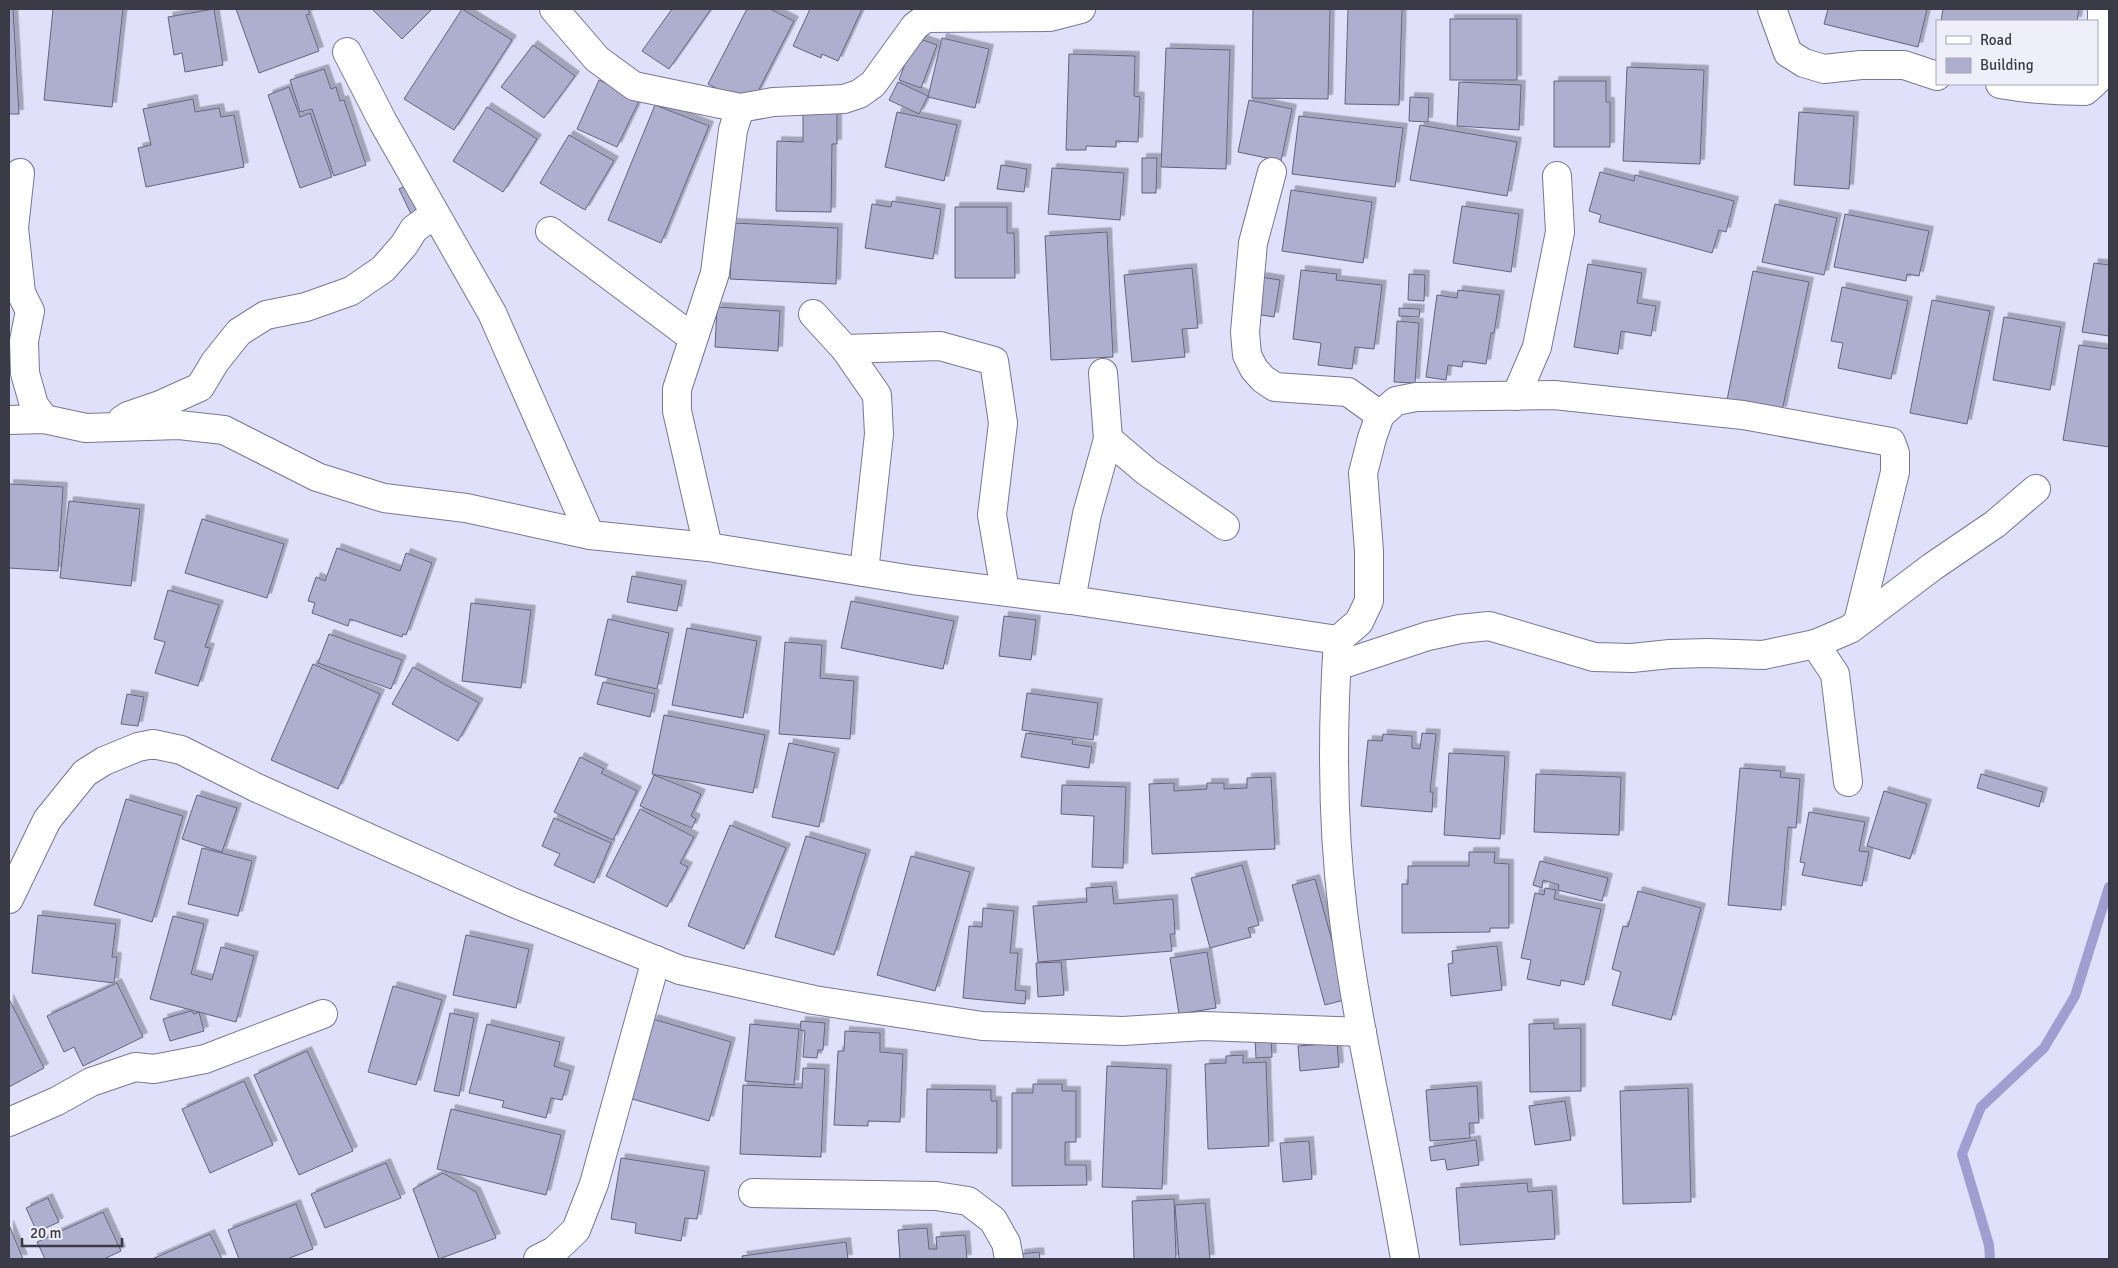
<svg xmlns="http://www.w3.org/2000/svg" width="2118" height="1268" font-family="Signika,sans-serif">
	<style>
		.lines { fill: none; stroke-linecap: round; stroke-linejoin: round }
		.stream { stroke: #a09ed0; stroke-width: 10 }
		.building { fill: #aeaece; stroke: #646380; filter: url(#shadow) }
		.minor-casing { stroke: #787795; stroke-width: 30 }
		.minor { stroke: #fff; stroke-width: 28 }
	</style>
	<defs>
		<filter id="shadow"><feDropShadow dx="4.5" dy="-4.5" stdDeviation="0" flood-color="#0004"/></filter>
	</defs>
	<rect width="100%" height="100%" fill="#e0e0fb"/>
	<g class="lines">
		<path class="stream" d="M1990,1259l-1,-14 -27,-91 19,-47 63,-59 31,-52 34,-109"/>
	</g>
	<g class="building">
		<path d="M9,9h4l6,105h-10z"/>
		<path d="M53,9h70l-11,98 -68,-7z"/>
		<path d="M214,9l9,56 -38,7 -3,-19 -8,2 -6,-38z"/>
		<path d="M236,9h72l2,5 -4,1 13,36 -60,22z"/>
		<path d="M372,9h60l-30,30z"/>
		<path d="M462,9l50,31 -58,90 -50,-31z"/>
		<path d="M672,9h39l-42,60 -27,-18z"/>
		<path d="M747,9h23l24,12 -40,78 -12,2 -34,-17z"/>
		<path d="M810,9h52l-24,52 -16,-7 -1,4 -28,-12z"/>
		<path d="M1253,9h77l-2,90 -76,-1z"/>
		<path d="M1348,9h54l-3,96 -54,-1z"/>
		<path d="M1828,9h99l-9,38 -94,-23z"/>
		<path d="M1943,9h136l-2,12h-136z"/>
		<rect x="1450" y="19" width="67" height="61"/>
		<path d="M915,37l22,8 -16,43 -22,-8z"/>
		<path d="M942,38l47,11 -14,59 -47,-11z"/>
		<path d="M533,45l42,31 -31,42 -43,-31z"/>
		<path d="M1166,48l64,2 -4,119 -65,-2z"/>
		<path d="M1069,54l66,2 -1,40 6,1 -2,45 -22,-1v6l-30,-1v4h-20z"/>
		<path d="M1627,67l77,3 -4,94 -77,-3z"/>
		<path d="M324,69l7,20 5,-2 4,14 4,-1 22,65 -32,11 -22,-67 -12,3 -10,-32z"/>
		<path d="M599,80l41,19 -23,48 -40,-18z"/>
		<path d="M1554,81h52v21h4v45h-56z"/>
		<path d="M898,82l30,14 -9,18 -30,-14z"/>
		<path d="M1459,82l62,3 -2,45 -62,-4z"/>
		<path d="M289,87l11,30 10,-4 22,64 -32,11 -32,-93z"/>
		<path d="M1410,97l19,1 -1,24 -19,-1z"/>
		<path d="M193,99l2,13 24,-4 2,9 13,-2 10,52 -98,20 -8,-39 13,-3 -8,-36z"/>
		<path d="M1249,100l43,9 -11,52 -43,-9z"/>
		<path d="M655,105l54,21 -48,117 -53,-23z"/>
		<path d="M487,107l50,32 -34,53 -50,-31z"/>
		<path d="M897,112l60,13 -13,56 -59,-14z"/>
		<path d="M1799,112l55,4 -5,73 -55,-4z"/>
		<path d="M803,113h34v31h-5l-1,68 -55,-1 1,-70 26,1z"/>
		<path d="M1299,116l104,12 -8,59 -103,-13z"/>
		<path d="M1420,125l97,17 -10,54 -97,-16z"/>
		<path d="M569,135l45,26 -29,49 -45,-27z"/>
		<path d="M1142,158h15l-1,35h-14z"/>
		<path d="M1001,165l26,4 -3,23 -27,-3z"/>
		<path d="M1052,168l72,5 -4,47 -72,-6z"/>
		<path d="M1600,172l34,9 1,-6 99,26 -8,31 -7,-2 -7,23 -113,-31 2,-7 -12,-4z"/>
		<path d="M407,185l14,27 -9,4 -13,-27z"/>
		<path d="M1291,190l81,12 -9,61 -81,-12z"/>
		<path d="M892,201l49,8 -8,50 -68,-11 7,-44 19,3z"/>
		<path d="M1775,204l62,14 -13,57 -62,-13z"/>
		<path d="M1462,206l57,8 -8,58 -58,-9z"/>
		<path d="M955,207h52v26h7l1,45h-60z"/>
		<path d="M1845,214l84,17 -10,45 -12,-2 -1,7 -72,-14z"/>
		<path d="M733,223l105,5 -2,56 -106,-5z"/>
		<path d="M1107,232l6,125 -62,3 -6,-124z"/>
		<path d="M2094,263l15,2v71l-27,-4z"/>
		<path d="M1588,264l54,9 -5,30 19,3 -5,30 -30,-5 -3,23 -44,-7z"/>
		<path d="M1192,268l6,60 -16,1 3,28 -53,5 -8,-87z"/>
		<path d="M1301,270l36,4 -1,6 46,5 -8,64 -19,-2 -3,22 -34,-4 3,-22 -28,-4z"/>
		<path d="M1753,271l56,11 -27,129 -55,-11z"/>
		<path d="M1409,274l16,1 -1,26 -16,-1z"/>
		<path d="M1261,277l19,3 -6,37 -19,-3z"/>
		<path d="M1842,287l66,14 -17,78 -53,-11 5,-25 -12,-2z"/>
		<path d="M1458,290l42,5 -6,38h-3l-5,31 -23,-3 -1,6 -14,-2 -2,15 -20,-3 11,-82 20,3z"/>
		<path d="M1932,300l58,11 -23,113 -57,-11z"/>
		<path d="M717,307l63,4 -2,40 -63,-4z"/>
		<path d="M1399,308l21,1 -1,8 -20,-1z"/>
		<path d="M2004,317l57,10 -11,63 -57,-10z"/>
		<path d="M1397,321l22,2 -4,60 -21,-1z"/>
		<path d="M2079,345l30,4v98l-46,-7z"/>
		<path d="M9,484l54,3 -5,84 -49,-3z"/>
		<path d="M69,501l71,8 -9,77 -71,-8z"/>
		<path d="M202,519l82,25 -17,54 -82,-25z"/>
		<path d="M337,548l63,23 6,-18 26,10 -26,72 -3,-1 -1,3 -52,-18 -2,7 -36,-13 3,-10 -7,-2 8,-24 9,4z"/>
		<path d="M632,576l50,9 -5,26 -50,-9z"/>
		<path d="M168,590l51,15 -14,42 5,1 -12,38 -43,-13 10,-31 -11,-3z"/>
		<path d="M851,601l103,20 -11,48 -102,-21z"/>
		<path d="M471,603l60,7 -10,78 -59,-7z"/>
		<path d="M1004,616l32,4 -5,40 -32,-4z"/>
		<path d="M608,619l61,14 -12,56 -62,-14z"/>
		<path d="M687,628l70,13 -14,77 -71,-13z"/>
		<path d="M329,634l73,26 -11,29 -73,-26z"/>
		<path d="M785,642l37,3 -2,33 34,3 -4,58 -71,-5z"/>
		<path d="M313,664l67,30 -42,95 -67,-29z"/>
		<path d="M413,667l66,36 -21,38 -66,-37z"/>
		<path d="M603,682l52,12 -5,23 -53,-13z"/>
		<path d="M1027,693l71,10 -5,37 -71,-10z"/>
		<path d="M127,694l17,3 -6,29 -17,-2z"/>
		<path d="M664,715l101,20 -12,58 -101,-19z"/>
		<path d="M1026,733l47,7 -1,4 20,3 -3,21 -68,-11z"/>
		<path d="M1422,733l14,1 -6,58h3l-1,20 -71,-6 7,-66 14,1 1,-7 29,2v12l8,1z"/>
		<path d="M789,743l46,10 -16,74 -47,-10z"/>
		<path d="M1449,753l56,3 -5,83 -56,-4z"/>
		<path d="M580,757l24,12 -3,4 36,18 -24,49 -59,-28z"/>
		<path d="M1740,768l41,3 -1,6 20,2 -4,49 -8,-1 -7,83 -53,-5z"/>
		<path d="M1536,774l85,3 -2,58 -85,-3z"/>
		<path d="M1981,774l62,18 -4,15 -62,-19z"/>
		<path d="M654,775l47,19 -10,22 5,3 -4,9 -52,-22z"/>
		<path d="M1271,777l4,72 -123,5 -3,-70 25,-1v8l33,-2v-6h17v6l23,-1v-10z"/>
		<path d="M1062,785l64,2 -3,81 -31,-1 2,-51 -33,-2z"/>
		<path d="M1884,791l43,13 -17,55 -43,-13z"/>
		<path d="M197,795l40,13 -15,44 -40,-13z"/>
		<path d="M126,799l57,17 -31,106 -58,-17z"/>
		<path d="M640,809l54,28 -14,26 8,4 -21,40 -61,-31z"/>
		<path d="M1809,812l56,10 -6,29 10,1 -7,34 -60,-11 3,-12 -5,-1z"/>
		<path d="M554,818l57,25 -17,40 -40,-18 6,-11 -18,-8z"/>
		<path d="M730,825l56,23 -42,101 -56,-23z"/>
		<path d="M806,836l60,18 -32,101 -59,-18z"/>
		<path d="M202,848l50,13 -14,55 -50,-12z"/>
		<path d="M1469,852h26l-1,11 15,1v64h-19v4l-88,1v-49h6v-18h61z"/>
		<path d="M911,856l59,16 -35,119 -58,-16z"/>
		<path d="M1540,861l68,17 -6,23 -44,-11 1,-5 -16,-5 -1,8 -9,-3z"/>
		<path d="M1242,865l17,60 -11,3 3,9 -41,11 -19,-70z"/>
		<path d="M1315,879l33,120 -23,6 -33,-120z"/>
		<path d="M1112,886l2,18 59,-5 2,35h-5l2,17 -134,11 -5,-56 54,-4 -1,-14z"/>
		<path d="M1545,888l11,2 -2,9 47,10 -17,76 -23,-5 -1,6 -33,-7 4,-19 -10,-2 14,-65 9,2z"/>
		<path d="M1638,891l63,17 -30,112 -59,-15 9,-33 -9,-3 11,-43 5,1z"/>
		<path d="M983,908l31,3 -4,42h8l-3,37 11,1 -1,13 -62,-6 6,-72 13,1z"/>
		<path d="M38,915l78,9 -4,33h5l-3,26 -82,-10z"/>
		<path d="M173,916l31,8 -13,50 21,6 9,-33 33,9 -18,66 -86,-23z"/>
		<path d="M466,935l63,14 -13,59 -63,-13z"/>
		<path d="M1497,946l5,44 -51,6 -3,-32 5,-1 -1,-12z"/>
		<path d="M1207,952l9,56 -37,6 -9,-56z"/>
		<path d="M1061,962l3,33 -26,2 -2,-34z"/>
		<path d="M117,983l26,54 -60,29 -9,-19 -10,5 -17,-36z"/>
		<path d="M393,986l49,14 -26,85 -48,-13z"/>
		<path d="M9,999l35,69 -35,19z"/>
		<path d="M191,1011l3,3 5,-2 5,19 -34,10 -7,-22z"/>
		<path d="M450,1013l24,5 -15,78 -25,-5z"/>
		<path d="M653,1019l78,23 -22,79 -80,-23z"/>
		<path d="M801,1021l24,2 -2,27h-5l-1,8 -14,-1 2,-26 -5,-1z"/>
		<path d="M1554,1023v6l27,-1v63l-51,1 -1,-68z"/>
		<path d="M487,1024l73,18 -6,24 16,5 -8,29 -11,-2 -5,20 -44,-11 2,-6 -35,-8z"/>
		<path d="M750,1024l49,5 -5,56 -49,-4z"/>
		<path d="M845,1031l35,2v19l23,2 -3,68 -32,-1v5l-34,-1 4,-74h6z"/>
		<path d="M1271,1038l1,19 -16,1 -1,-19z"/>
		<path d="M1337,1043l2,24 -39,4 -2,-25z"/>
		<path d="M307,1051l46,100 -54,24 -45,-100z"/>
		<path d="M1243,1055v8l23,-1 3,84 -61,3 -3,-85 21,-1v-7z"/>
		<path d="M1107,1066l60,3 -5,120 -60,-2z"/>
		<path d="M803,1068l22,1 -4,88 -81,-3 3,-69 59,3z"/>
		<path d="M244,1081l29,64 -63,28 -28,-64z"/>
		<path d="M1033,1084h29v7h14v51h-11v23h21l1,20 -75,1v-93h21z"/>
		<path d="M1477,1086l2,37h-10l1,15 -40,3 -4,-51z"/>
		<path d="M1688,1088l3,114 -68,2 -3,-113z"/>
		<path d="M927,1089l64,1v11h6v52l-71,-1z"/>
		<path d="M1565,1101l6,39 -36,5 -6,-39z"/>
		<path d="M451,1109l110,26 -15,60 -109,-26z"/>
		<path d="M1476,1140l3,25 -32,5 -2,-11 -14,2 -2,-14z"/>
		<path d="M1309,1141l3,38 -29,3 -3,-39z"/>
		<path d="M621,1158l84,13 -8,48 -12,-1 -4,23 -46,-8 1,-10 -25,-4z"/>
		<path d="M386,1163l15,35 -76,30 -14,-34z"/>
		<path d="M443,1173l33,19 20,46 -57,21 -26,-70z"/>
		<path d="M1527,1183l1,9 24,-2 3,49 -95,6 -4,-57z"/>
		<path d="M48,1198l11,24 -22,10 -11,-24z"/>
		<path d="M1174,1199l2,60h-42l-2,-58z"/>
		<path d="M1205,1203l5,56h-31l-4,-54z"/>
		<path d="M296,1204l17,45 -26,10h-48l-11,-29z"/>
		<path d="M103,1212l18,39 -17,8h-59l-8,-17z"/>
		<path d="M9,1225l14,34h-14z"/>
		<path d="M927,1228l2,21h8l-1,-12 29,-2 2,24h-67l-2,-29z"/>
		<path d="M210,1234l12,25h-70z"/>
		<path d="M846,1242l2,17h-105l-1,-3z"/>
		<path d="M1039,1252l1,7h-20v-5z"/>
	</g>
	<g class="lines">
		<defs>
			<g id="minor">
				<path d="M554,9l43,50 37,27 106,22 33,-6 71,-3 15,-5 14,-10 42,-58 11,-8 124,-1 31,-8"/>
				<path d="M1772,9l16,44 16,10 20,6 37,-4h43l33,11"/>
				<path d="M347,52l36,70 109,191 98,222"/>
				<path d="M2097,80l5,-34v-37"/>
				<path d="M2000,84c28,5 56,7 85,7l8,-7"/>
				<path d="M1272,172l-19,71 -8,89 2,23 7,14 9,10 12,8 73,5 32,23"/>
				<path d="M20,173l-6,55 7,65 9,18 -6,30 1,32 9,32 10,14"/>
				<path d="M550,231l143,107"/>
				<path d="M813,314l32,35 32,46 2,39 -15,138"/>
				<path d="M845,349l95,-3 54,15 9,62 -11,92 13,76"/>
				<path d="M1516,396l21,-49 23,-115 -3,-56"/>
				<path d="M9,420l35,-1 42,9 93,-3 45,5 93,47 67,21 82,10 124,27 118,12 205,33 158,20 267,40"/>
				<path d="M122,420l6,-4 32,-11 40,-18 15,-25 24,-30 27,-17 40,-8 45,-16 32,-22 21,-24 10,-16 21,-15"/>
				<path d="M1108,439l39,33 78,54"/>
				<path d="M708,547l-31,-136v-22l38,-116 18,-143 7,-22"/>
				<path d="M1071,600l16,-86 21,-75 -5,-66"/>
				<path d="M1815,644l20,30 13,108"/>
				<path d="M1337,666l91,-30 32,-7 29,-3 105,31 38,1 38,-4 38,-1 55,2 52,-11 35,-15 82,-62 63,-43 41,-35"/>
				<path d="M9,899l38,-79 38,-47 19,-12 34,-14 15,-3 28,6 76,38 257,115 166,67 134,30 168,26 141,5 81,-5 158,6"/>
				<path d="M9,1122l48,-21 34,-19 44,-15 19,2 51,-10 118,-45"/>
				<path d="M753,1193l183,3 32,5 25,19 13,23 3,16"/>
				<path d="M538,1259l16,-8 22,-21 18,-46 62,-224"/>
				<path d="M1405,1259c-19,-116 -48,-230 -62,-347 -11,-90 -11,-182 -5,-272l21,-18 10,-21v-50l-6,-78 9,-35 8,-23 16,-14 20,-4 138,-2 189,20 148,27 4,11v19l-37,150"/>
			</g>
		</defs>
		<use href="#minor" class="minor-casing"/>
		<use href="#minor" class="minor"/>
	</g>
	<rect width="2118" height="1268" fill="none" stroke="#3b3b48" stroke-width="20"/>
	<rect x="1936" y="20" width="162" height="65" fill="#efeffc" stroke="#a7a7b4"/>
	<rect x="1946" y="36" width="25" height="8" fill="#ffffff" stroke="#a7a7b4"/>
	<text x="1980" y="45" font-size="15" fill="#3b3b48">Road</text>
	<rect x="1946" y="58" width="25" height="15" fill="#aeaece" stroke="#a7a7b4"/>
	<text x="1980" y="70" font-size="15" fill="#3b3b48">Building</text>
	<path d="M22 1238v8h100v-8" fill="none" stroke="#3b3b48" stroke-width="2.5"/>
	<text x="30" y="1238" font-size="15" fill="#3b3b48" stroke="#efeffc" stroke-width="4" paint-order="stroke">20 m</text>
</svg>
